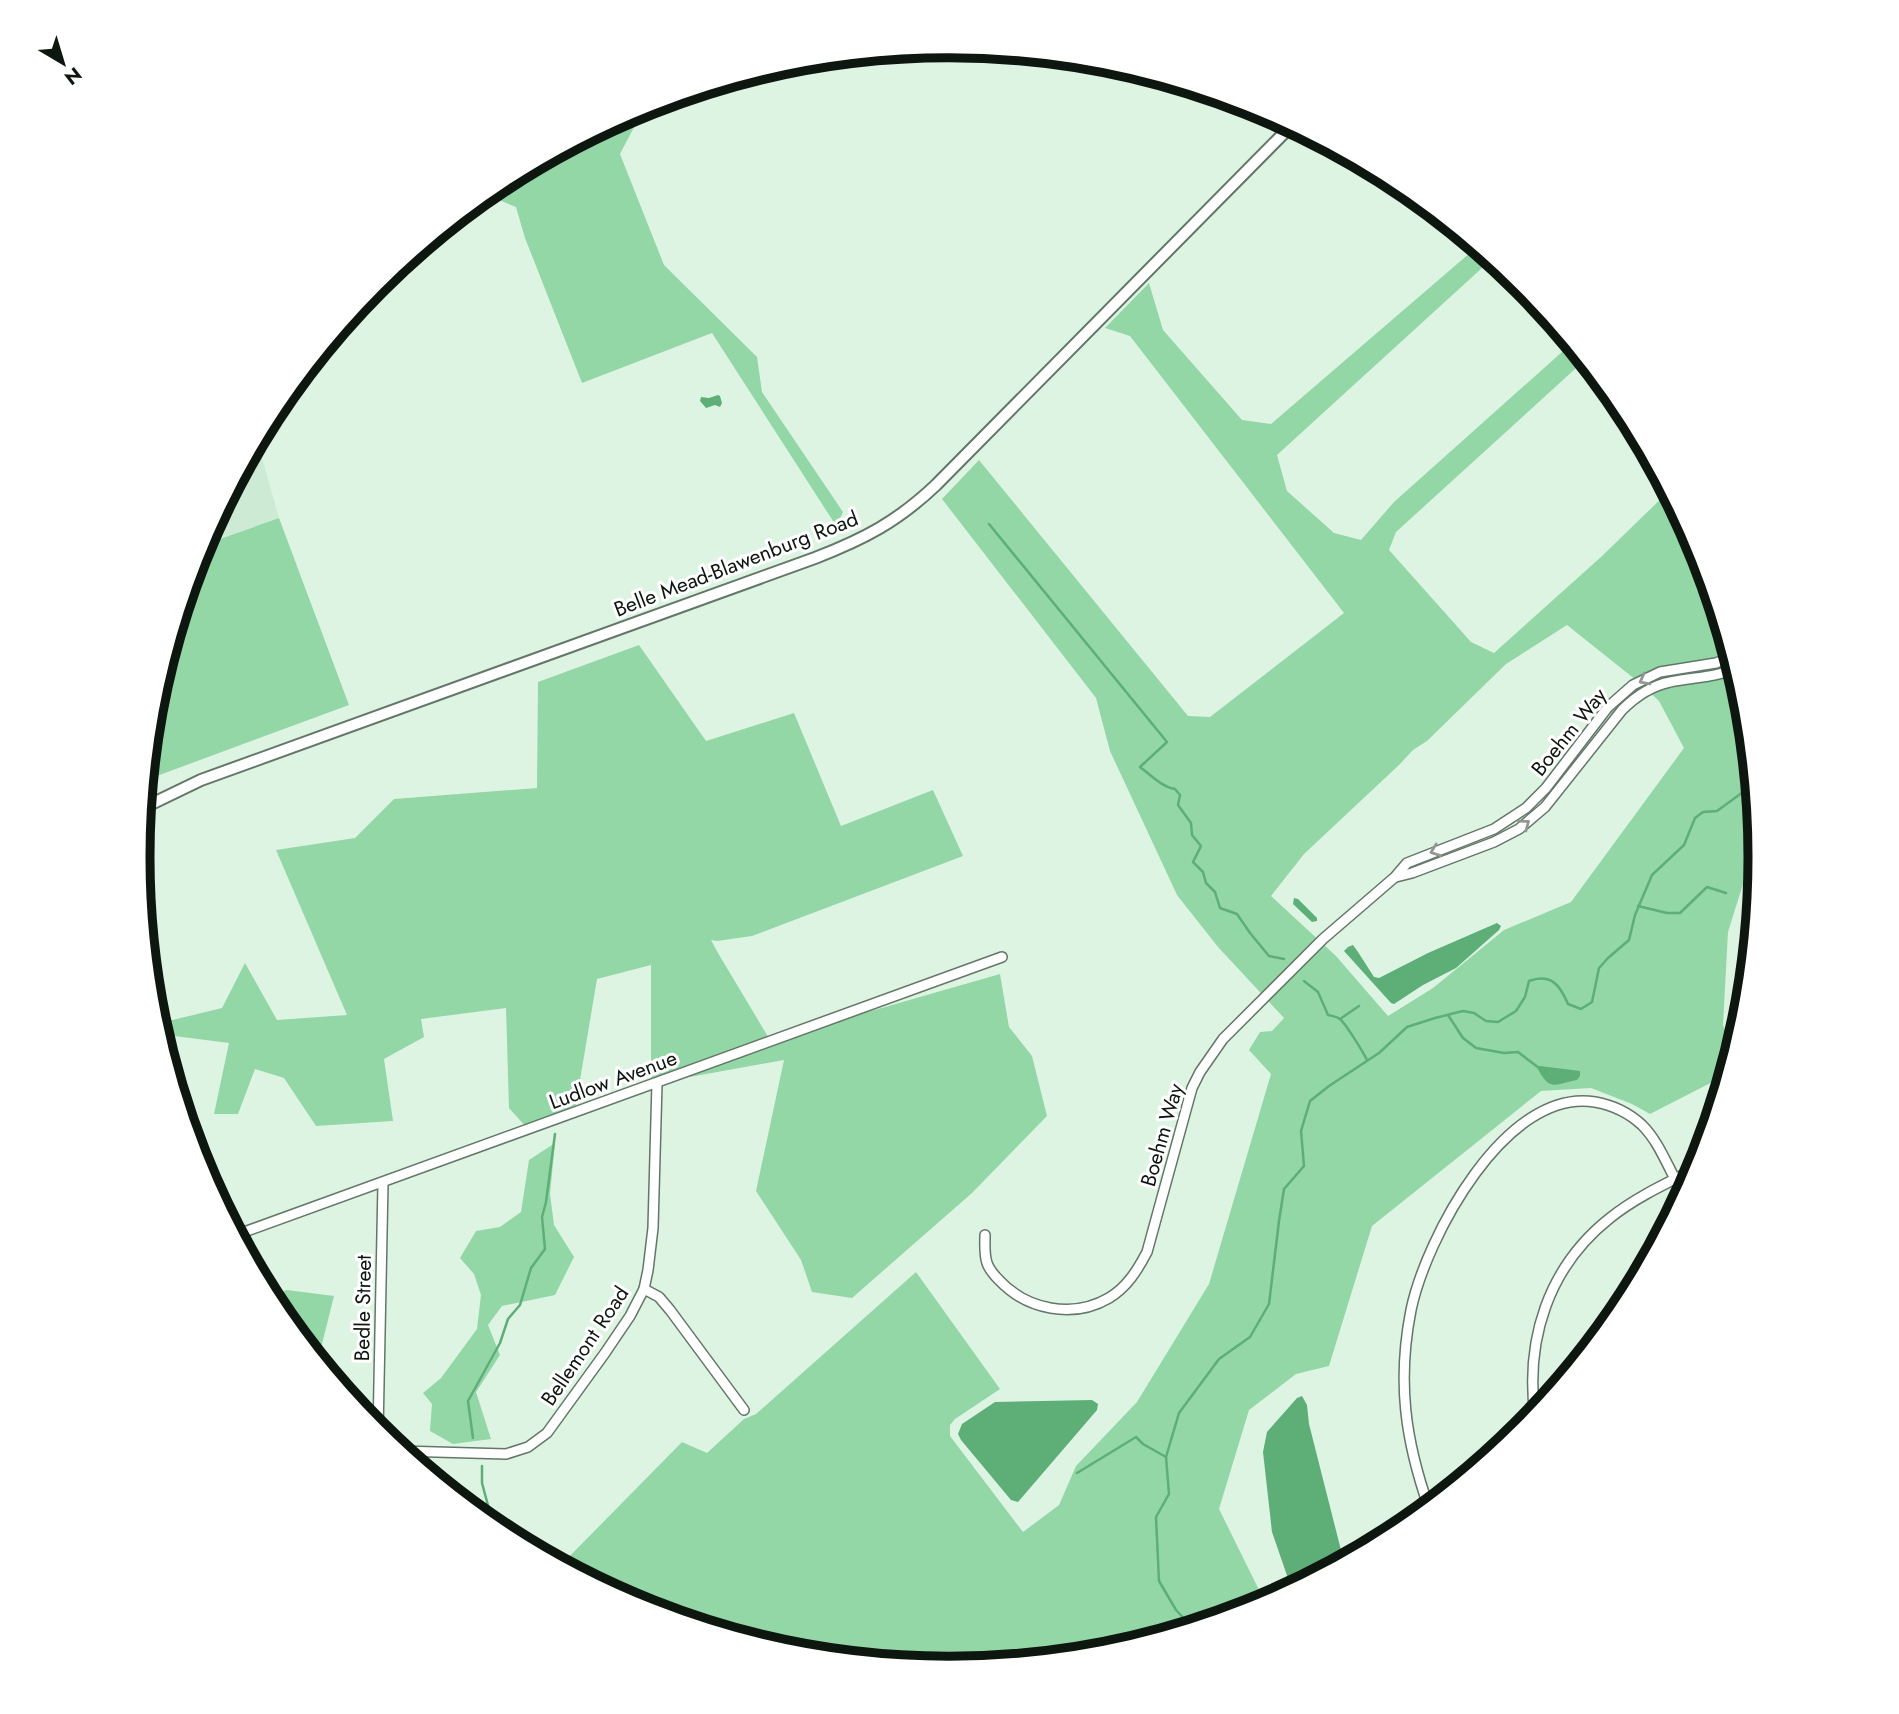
<svg xmlns="http://www.w3.org/2000/svg" width="1899" height="1714" font-family="Jost,sans-serif">
	<style>
		.built { fill: #cdebd4 }
		.green { fill: #93d7a6; fill-rule: evenodd }
		.water { fill: #5dae77 }
		.lines { fill: none; stroke-linecap: round; stroke-linejoin: round }
		.stream { stroke: #5dae77; stroke-width: 2.5 }
		.minor-casing { stroke: #637768; stroke-width: 12 }
		.tertiary-casing { stroke: #637768; stroke-width: 14 }
		.minor { stroke: #fff; stroke-width: 9 }
		.tertiary { stroke: #fff; stroke-width: 10 }
		.oneway { stroke: #939693 }
		.labels { text-anchor: middle; stroke-width: 6; stroke-linejoin: round; paint-order: stroke }
		.street-label { font-size: 21px; fill: #0e1610; stroke: #fff }
		.rim { fill: none; stroke: #0e1610; stroke-width: 9 }
	</style>
	<rect width="100%" height="100%" fill="#def4e3"/>
	<path class="built" d="M257,440l22,78 -78,27z"/>
	<g class="green">
		<path d="M640,107l3,3 -23,44 44,111 93,92 5,35 81,120 -4,9 -17,9 11,-9 -121,-188 -130,50 -57,-145 -9,-31 -24,-10 -14,2 21,-17z"/>
		<path d="M1478,246l15,12 -216,197 10,36 47,42 27,7 33,-38 178,-159 14,16 -190,173 -7,18 82,92 23,11 107,-96 68,-66 30,56 46,152 16,158 -13,11 -20,64 -5,93 11,29 -6,20 -78,40 -18,-10 -41,-16 -50,3 -169,135 -43,140 -33,8 -47,36 -30,99 47,95 -6,3 -153,46 -158,15 -158,-15 -152,-46 -78,-42 121,-123 25,11 37,-34 12,-5 160,-142 84,117 -45,30 -5,6v11l73,96 36,-27 17,-39 61,-64 72,-118 62,-210 -22,-24 11,-18 12,-1 12,-13 -66,-71 -41,-52 -67,-144 -14,-53 -154,-199 37,-39 209,256 22,1 134,-104 -214,-277 -25,-8 44,-45 14,47 79,90 29,4zM1567,625l74,59 -24,20 -6,9 2,1 14,-15 17,-12 15,14 25,47 -113,154 -67,28 -71,58 -45,28 -52,-60 -65,-60 33,-42 95,-89 14,-15 14,-9 79,-77z"/>
		<path d="M279,518l70,187 -203,75 8,-82 46,-152z"/>
		<path d="M639,645l67,96 88,-28 47,113 92,-36 30,66 -211,80 -35,5 -6,-1 7,13 52,87 230,-66 9,53 23,29 15,60 -75,77 -120,105 -40,-6 -11,-32 -45,-69 28,-131 -133,24v-119l-54,14 -22,131 -48,18 -18,-20 -3,-100 -85,11 3,18 -40,22 9,62 -77,5 -32,-48 -29,-9 -17,45h-24l15,-71 -70,-9 -3,-10 66,-16 23,-45 32,57 70,-5 -71,-165 79,-12 39,-39 143,-11 1,-106z"/>
		<path d="M555,1143l-5,51 4,31 20,32 -19,38 -53,11 -14,19 12,30 -24,37 15,47 -38,5 -23,-13 2,-27 -9,-11 18,-15 36,-49 4,-34 -7,-21 -14,-16 16,-27 24,-4 21,-15 8,-52z"/>
		<path d="M287,1290l47,6 -16,64 -43,-52 -7,-13z"/>
	</g>
	<g class="water">
		<path d="M718,395l2,1 2,7 -2,4 -5,-2 -9,3 -6,-7 1,-4 8,1z"/>
		<path d="M1759,873l-4,47 -6,3 -3,-1v-27z"/>
		<path d="M1294,898l4,1 19,19v3l-5,1 -19,-18z"/>
		<path d="M1497,923l4,3 -2,4 -43,38 -33,17 -29,19 -3,-1 -47,-52 4,-4 5,-2 5,7 16,25 5,1 49,-25z"/>
		<path d="M1540,1066l40,5v5l-3,4c-22,4 -27,12 -39,-11l-1,-2z"/>
		<path d="M1302,1396l5,9 2,19 35,138 -52,28 -20,-58 -9,-80 4,-20 30,-34z"/>
		<path d="M1092,1400l6,4 -1,6 -79,92 -7,-2 -50,-60 -3,-6 4,-10 33,-22z"/>
	</g>
	<g class="lines">
		<g class="stream">
			<path d="M989,524l178,218 -27,25c11,8 22,20 35,22l5,6 -2,10 13,18 1,12 9,11 -8,16 10,10 3,11 9,9 5,16 17,6 13,19 19,23 15,3"/>
			<path d="M1638,906l29,7h13l27,-26 19,6"/>
			<path d="M1304,981l14,11 10,23c4,1 8,1 12,4 6,5 23,33 27,41"/>
			<path d="M1448,1015l15,23 13,10 28,5 14,-1 21,16"/>
			<path d="M1340,1019l19,-13"/>
			<path d="M473,1438l-5,-37 32,-58 8,-24 12,-14 11,-37 14,-19 -3,-32 4,-15 9,-68"/>
			<path d="M482,1466v17l8,30v12"/>
			<path d="M1077,1473l59,-36 7,7 23,13"/>
			<path d="M1193,1627l-3,-2 -14,-15 -17,-29 -3,-64 13,-23 -3,-37 13,-44 40,-54 31,-22 19,-33 10,-83 5,-32 20,-23 -3,-35 9,-30 19,-15 50,-33 28,-26 28,-9 28,-7 11,2 12,8 12,1 18,-11 9,-14 4,-16c22,-8 31,4 39,23l13,5 11,-7 7,-34 9,-10 21,-18 6,-25 17,-40 32,-30 11,-27 8,-6 14,-1 37,-27"/>
		</g>
		<defs>
			<g id="minor">
				<path d="M1396,877l16,-4 82,-31 25,-13 26,-22 77,-97c13,-13 28,-24 48,-28 22,-5 45,-4 66,-14"/>
				<path d="M236,1235l766,-278"/>
				<path d="M985,1235c0,9 -1,19 2,28 2,6 7,12 12,17 28,30 74,39 110,18 18,-11 28,-27 38,-46l45,-164 8,-16 23,-33 100,-100 72,-62 12,-14 87,-34 32,-21 20,-20 62,-81 25,-22 27,-13 56,-9 17,-7"/>
				<path d="M644,1289l15,8 11,13 74,100"/>
				<path d="M1535,1416c-10,-76 13,-149 75,-198 26,-21 59,-36 89,-51"/>
				<path d="M378,1433l5,-250"/>
				<path d="M401,1451l105,3 22,-7 19,-14 58,-80 25,-37 14,-27 4,-19 5,-42 4,-145"/>
				<path d="M1429,1508c-24,-68 -32,-127 -18,-198 15,-72 95,-223 184,-208 17,3 34,11 47,23 15,15 23,35 33,54"/>
			</g>
			<path id="tertiary" d="M143,808l58,-28 614,-222c49,-19 82,-36 121,-73l356,-360"/>
		</defs>
		<use href="#minor" class="minor-casing"/>
		<use href="#tertiary" class="tertiary-casing"/>
		<use href="#minor" class="minor"/>
		<use href="#tertiary" class="tertiary"/>
	</g>
	<defs><path id="oneway-chevron" d="M-2-3.5L2.5 0L-2 3.5" fill="none" stroke-width="1.6" stroke-linecap="round" stroke-linejoin="round" transform="scale(1.75)"/></defs>
	<g class="oneway">
		<use href="#oneway-chevron" transform="translate(1644 680) rotate(152)"/>
		<use href="#oneway-chevron" transform="translate(1525 824) rotate(-37)"/>
		<use href="#oneway-chevron" transform="translate(1435 851) rotate(160)"/>
	</g>
	<g class="labels">
		<g class="street-label">
			<text transform="translate(736 564) rotate(-21)" y="7">Belle Mead-Blawenburg Road</text>
			<text transform="translate(1569 732) rotate(-51)" y="7">Boehm Way</text>
			<text transform="translate(613 1080) rotate(-20)" y="7">Ludlow Avenue</text>
			<text transform="translate(1162 1135) rotate(-74)" y="7">Boehm Way</text>
			<text transform="translate(363 1308) rotate(-89)" y="7">Bedle Street</text>
			<text transform="translate(585 1346) rotate(-56)" y="7">Bellemont Road</text>
		</g>
	</g>
	<path d="M0 0H1899V1714H0ZM150 857a799 799 0 1 1 1598 0a799 799 0 1 1-1598 0Z" fill="#fff" fill-rule="evenodd"/>
	<path class="rim" d="M150 857a799 799 0 1 1 1598 0a799 799 0 1 1-1598 0Z"/>
	<g transform="translate(63 63) rotate(142)" stroke="#ffffff" stroke-width="5" paint-order="stroke">
	<path d="M0-5L12 26L0 18L-12 26Z" fill="#0e1610"/>
	<text y="-10" font-size="19" font-weight="bold" text-anchor="middle" fill="#0e1610">N</text>
	</g>
</svg>
